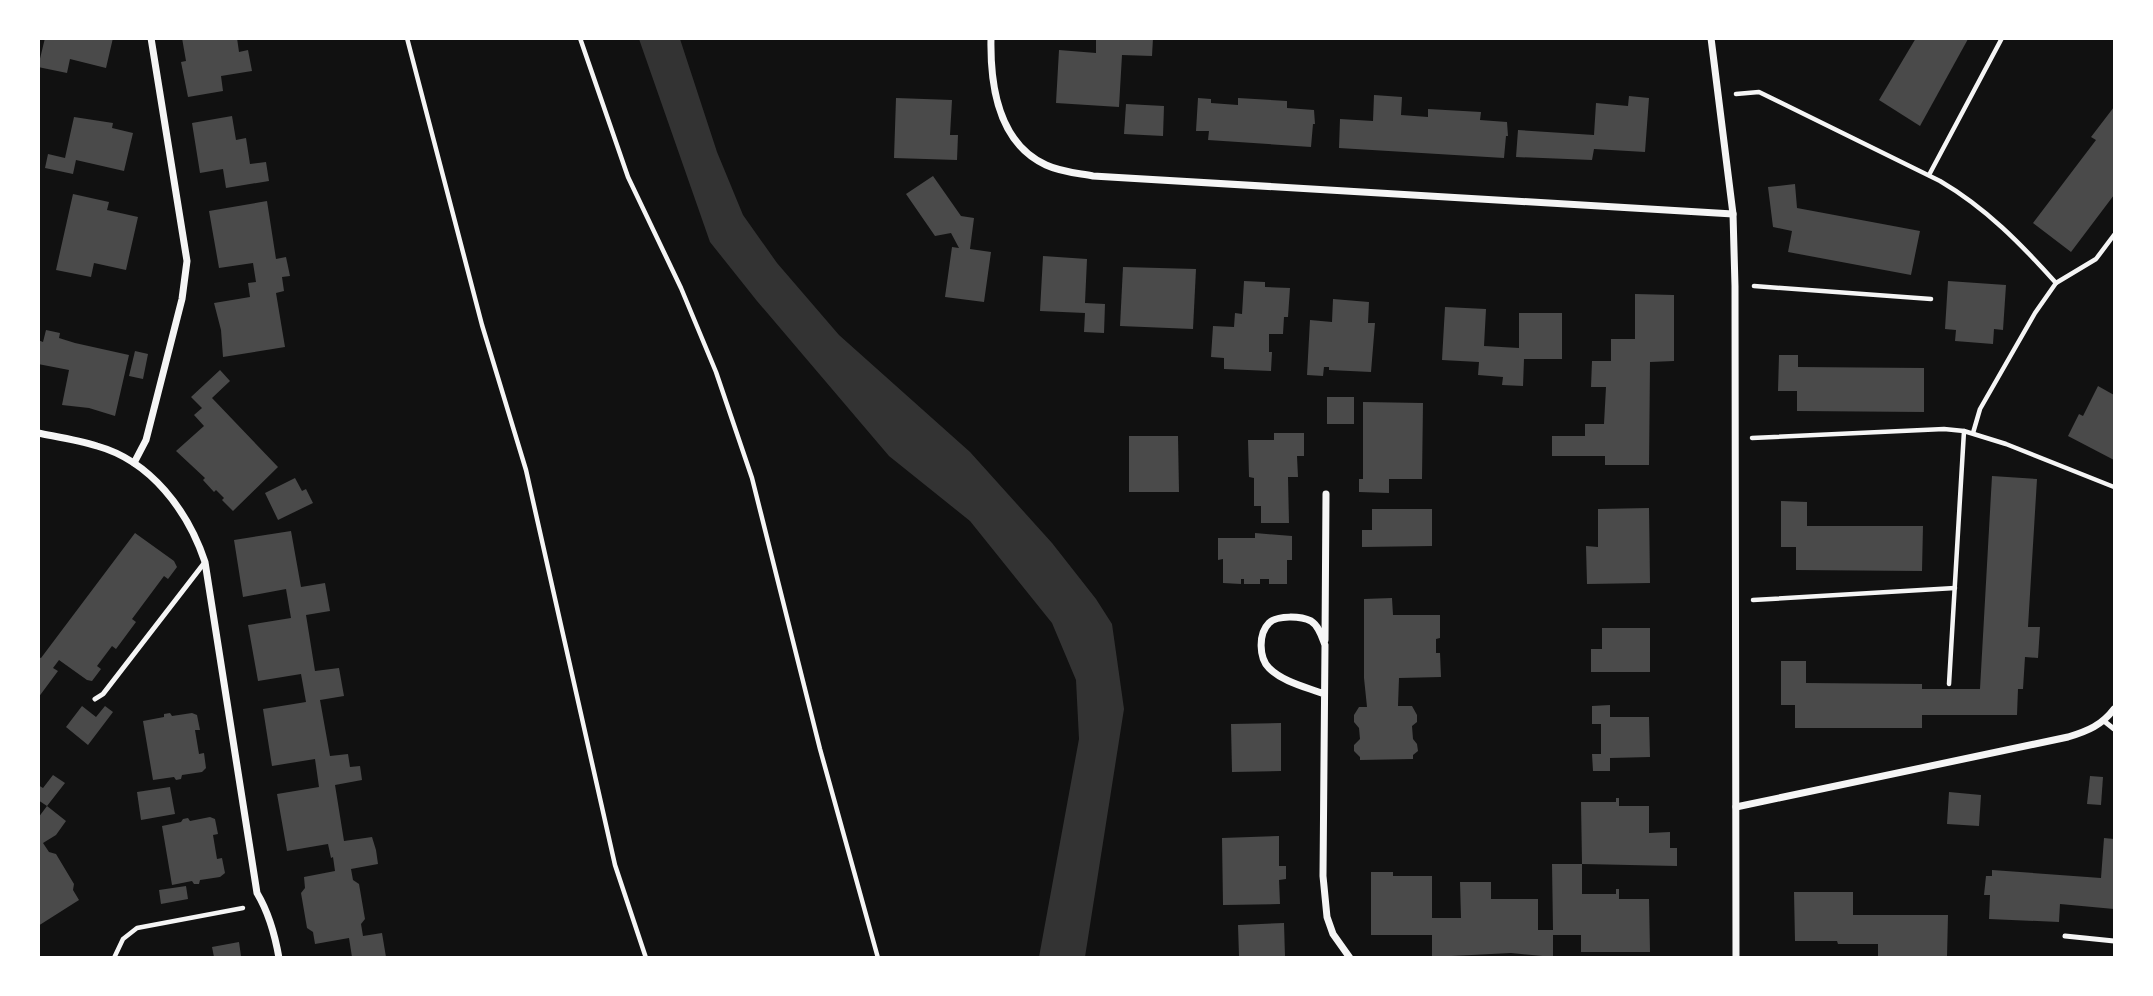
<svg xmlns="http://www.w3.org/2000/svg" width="2153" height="996" font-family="'Noto Sans',sans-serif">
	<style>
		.water { fill: #333 }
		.building { fill: #4a4a4a }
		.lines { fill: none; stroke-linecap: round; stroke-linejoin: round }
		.path { stroke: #f5f5f5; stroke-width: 4.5 }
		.service { stroke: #f5f5f5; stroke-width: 5 }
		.minor { stroke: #f5f5f5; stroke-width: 7 }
	</style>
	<rect width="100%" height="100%" fill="#111"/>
	<path class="water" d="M639,39h41l37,113 26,63 34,48 62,72 131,117 82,91 44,56 16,25 12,85 -39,248h-46l40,-218 -3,-59 -24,-57 -82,-102 -81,-65 -132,-155 -47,-59z"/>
	<g class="building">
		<path d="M45,38h68l-7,30 -36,-9 -3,14 -29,-6z"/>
		<path d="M182,38h55l2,14 9,-2 4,21 -31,5 2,15 -35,6 -7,-35 5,-1z"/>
		<path d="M1096,38h57l-1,18 -30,-1 -3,52 -63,-4 3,-53 37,3z"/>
		<path d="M1916,38l52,1 -48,87 -41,-26z"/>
		<path d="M1374,95l28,2 -1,18 27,2v-8l53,3 -1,8 27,2 1,14h-2l-2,22 -165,-10 1,-29 33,2z"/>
		<path d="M1629,96l20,2 -4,54 -51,-3 -2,11 -76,-3 2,-27 76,5 2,-32 32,3z"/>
		<path d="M896,98l56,2 -2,35h8l-1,25 -63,-2z"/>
		<path d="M1198,98l13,1v4l27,2v-7l49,3v7l27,2 1,14h-2l-2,23 -103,-7 1,-9h-13z"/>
		<path d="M1126,104l38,2 -1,30 -39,-2z"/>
		<path d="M2114,107v88l-43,57 -38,-29 63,-83 -5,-3z"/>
		<path d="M232,116l4,24 10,-2 4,26 16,-2 3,19 -43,7 -3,-19 -23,4 -8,-50z"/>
		<path d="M74,117l39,6 -1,5 21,5 -9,38 -48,-11 -3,14 -28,-6 3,-14 17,4z"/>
		<path d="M933,176l28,40 13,2 -4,31 21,3 -7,50 -39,-5 7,-50 7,1 -8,-15 -16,3 -29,-42z"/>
		<path d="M1795,184l2,24 123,23 -9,44 -123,-23 4,-21 -19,-4 -5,-40z"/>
		<path d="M73,194l36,8 -2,8 31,7 -12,53 -32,-7 -3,14 -35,-7z"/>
		<path d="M267,201l9,58 10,-2 4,19 -8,1 2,14 -8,2 9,54 -62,10 -2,-27 -7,-27 36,-6 -2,-14 8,-1 -3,-19 -34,5 -10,-57z"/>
		<path d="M1043,256l44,3 -2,44 20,1 -1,29 -20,-1 1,-19 -45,-2z"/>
		<path d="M1123,267l73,2 -3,60 -73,-3z"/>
		<path d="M1244,281l21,1v5l25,1 -2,29h-4l-1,17h-14v18h3l-1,19 -47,-2v-11l-13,-1 2,-31 21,1 1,-14 7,1z"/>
		<path d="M1948,281l58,4 -3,45 -9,-1 -1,15 -38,-3 1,-11 -11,-1z"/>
		<path d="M1635,294l39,1v66l-24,1 -1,103h-44v-9h-53v-20h33v-12h19l2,-37h-15l1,-26h19v-22h24z"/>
		<path d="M1333,299l36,3 -1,21h7l-4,49 -42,-2v-3h-5l-1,9 -16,-1 3,-55 22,2z"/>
		<path d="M1445,307l41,2 -2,37 35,2v-35h43v46h-38l-1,27 -21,-1 1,-8 -25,-2 1,-13 -37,-2z"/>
		<path d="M46,330l14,3 -1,5 16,5 54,12 -14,61 -26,-8 -27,-3 7,-35 -31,-6v-24l5,2z"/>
		<path d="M135,351l13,3 -5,25 -14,-3z"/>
		<path d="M1779,355h19v12l126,1v44l-127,-1v-20h-19z"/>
		<path d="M220,370l10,11 -18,17 66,69 -45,44 -11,-11 2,-2 -8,-8 -2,2 -11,-12 2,-2 -29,-27 28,-25 -10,-11 8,-7 -11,-11z"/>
		<path d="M2098,386l16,9v65l-46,-24 11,-22 4,2z"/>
		<rect x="1327" y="397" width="27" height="27"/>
		<path d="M1363,402l60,1 -1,76h-33v14l-30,-1v-13h4z"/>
		<path d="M1274,433h30v23h-7l1,21h-10l1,46h-28v-17h-7v-28l-5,-1 -1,-37h26z"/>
		<path d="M1129,436h49l1,56h-50z"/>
		<path d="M1992,476l45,3 -9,148h12l-2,31 -13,-1 -2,32h-5l-1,26h-95v13h-127v-23h-14v-44h25v22l116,1v5h58z"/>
		<path d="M295,478l7,13 4,-2 7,14 -35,17 -13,-27z"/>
		<path d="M1781,501l26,1v24h116l-1,45 -126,-1v-23h-15z"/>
		<path d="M1649,508l1,75 -63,1 -1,-38 12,1v-38z"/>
		<path d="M1372,509h60v37l-70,1v-17h10z"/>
		<path d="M291,531l10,56 24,-4 5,28 -24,4 9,56 24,-3 5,28 -24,4 10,56 18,-2 2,13 10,-1 2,14 -27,5 9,56 28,-4 4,13 2,14 -27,5 2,11 6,4 6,35 -4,5 2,12 19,-3 4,24h-34l-3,-19 -34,6 -2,-12 -6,-4 -6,-35 4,-5 -1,-11 31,-6 -2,-14 -2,1 -3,-14 -41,7 -10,-57 42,-7 -4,-28 -43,7 -9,-57 43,-7 -5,-28 -43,7 -10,-56 43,-7 -5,-29 -43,8 -9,-57z"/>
		<path d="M135,533l39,28 3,6 -9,12 -4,-3 -32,43 4,3 -20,27 -4,-3 -15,20 4,3 -9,12 -5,-1 -28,-20 -6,8 5,3 -20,27v-41l3,1z"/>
		<path d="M1255,533l37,3v24h-5v24h-18v-5h-9v5h-16v-5h-3v5l-18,-1v-24l-5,1v-22h37z"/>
		<path d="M1392,598l1,17h47v23l-4,1v14h4l1,24 -42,1 -1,28h14l5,9v7l-5,4 1,13 4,5 1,7 -5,4v4l-53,1v-3l-6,-6v-6l6,-6 -1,-11 -5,-6v-7l5,-8h8l-3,-29v-79z"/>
		<path d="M1602,628h48v44h-59v-23h11z"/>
		<path d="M1610,705v12h39l1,40 -40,1v13h-17l-1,-17h9v-30h-9v-18z"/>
		<path d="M82,706l14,11 9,-11 8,6 -25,33 -22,-18z"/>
		<path d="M170,713l2,3 20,-3 5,2 3,15h-5l4,24 5,-1 2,15 -4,4 -20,3 -1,4 -5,1 -2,-3 -21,3 -10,-59 21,-4v-3z"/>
		<path d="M1281,723v48l-49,1 -1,-48z"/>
		<path d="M53,775l12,8 -18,23 19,15 -10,14 -13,8 6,9 7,2 18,30 -1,6 6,10 -41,26v-108l9,-12 -9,-6v-15l5,3z"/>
		<path d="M2090,776l13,1 -2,28 -14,-1z"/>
		<path d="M170,787l5,27 -34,6 -4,-28z"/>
		<path d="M1949,792l32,3 -2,31 -32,-2z"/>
		<path d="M1616,798h3v8h30v27l21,-1v16h7v18l-95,-2v30h34v-5h3v10h30l1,53h-69v-17h-28v22l-42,-4 -79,4v-22h-61v-63h22v4h39v42h29l-1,-36h31v17h47v31h15l-1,-66h30l-1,-62h35z"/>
		<path d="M210,817l5,2 3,15 -5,1 4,24 5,-1 3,15 -5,4 -20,3 -1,4h-5l-2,-3 -20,4 -10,-59 19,-4 2,-3 5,-1 2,3z"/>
		<path d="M1279,836v30h7v13l-7,1 1,24 -57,1 -1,-67z"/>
		<path d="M2104,838l10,1v70l-54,-5 -1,18 -70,-3 1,-24h-6l2,-19h6v-6l109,8z"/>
		<path d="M186,886l2,13 -27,5 -2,-14z"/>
		<path d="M1794,892h59v23h95l-1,42h-69v-13h-40l-1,-3h-42z"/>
		<path d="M1284,923l1,34h-46l-1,-32z"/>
		<path d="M239,942l2,14 -27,1 -2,-10z"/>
	</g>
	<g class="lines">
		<g class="path">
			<path d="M407,38l75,287 44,145 89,395 31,93"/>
			<path d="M580,38l48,139 53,111 35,84 36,106 68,271 58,209"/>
			<path d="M1736,94l23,-2 181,89c46,27 81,63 116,102"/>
			<path d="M1929,175l73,-137"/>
			<path d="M1754,286l177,13"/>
			<path d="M1973,433l7,-24 55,-96 21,-30 40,-24 18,-24"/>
			<path d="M1752,438l192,-9 20,2"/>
			<path d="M1753,600l202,-12"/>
			<path d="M1949,684l15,-253 42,13 108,43"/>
			<path d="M114,958l9,-19 14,-11 106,-20"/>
		</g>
		<g class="service">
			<path d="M95,699l8,-5 102,-132"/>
			<path d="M2104,721l10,8"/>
			<path d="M2065,936l49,5"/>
		</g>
		<g class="minor">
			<path d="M991,38c-1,48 7,105 55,127 15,7 31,8 47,11l640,38"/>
			<path d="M1711,38l22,176 2,72 1,672"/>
			<path d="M38,433c20,4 40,7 59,13 54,15 91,65 108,116l52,331c12,20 18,42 22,65"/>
			<path d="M134,463l12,-23 36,-141 5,-38 -36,-223"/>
			<path d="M1325,640l1,-146"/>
			<path d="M1324,694c-18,-7 -41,-12 -55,-26 -10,-10 -11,-34 0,-45 8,-8 32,-7 42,-2 8,5 11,16 14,24l-2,231 4,41 6,17 17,24"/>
			<path d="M1736,807l332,-70c20,-6 34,-12 46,-28"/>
		</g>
	</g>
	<rect width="2153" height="996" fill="none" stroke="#ffffff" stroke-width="80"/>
</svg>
